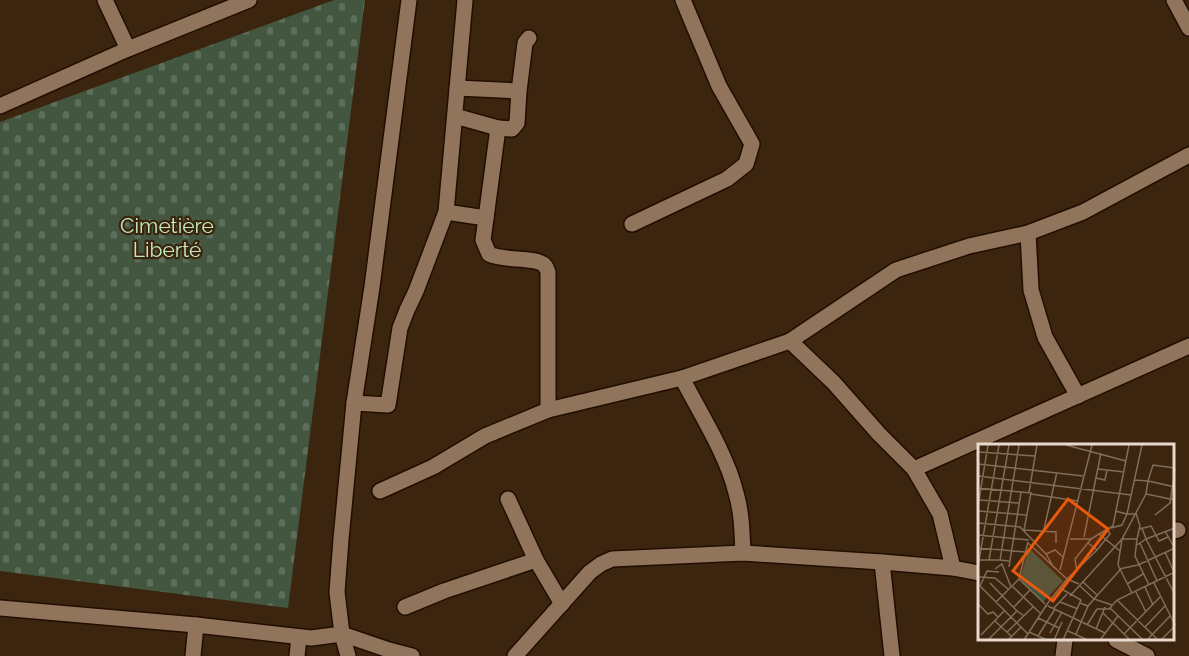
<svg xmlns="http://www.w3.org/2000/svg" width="1189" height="656" font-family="Raleway,sans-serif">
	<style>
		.cemetery { fill: url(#cemetery-stones) }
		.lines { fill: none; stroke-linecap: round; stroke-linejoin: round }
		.street-casing { stroke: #230d00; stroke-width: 18 }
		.street { stroke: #90755c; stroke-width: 15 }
		.labels { text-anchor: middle; stroke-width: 4.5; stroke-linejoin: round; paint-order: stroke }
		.park-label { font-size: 21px; fill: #c1ebbd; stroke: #3c250e }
		.inset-road { fill: none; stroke: #816d5a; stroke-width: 1.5 }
		.view { fill: #e8590c; fill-opacity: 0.15; stroke: #e8590c; stroke-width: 3 }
		.inset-edge { fill: none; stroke: #e8d9cc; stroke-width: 3 }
	</style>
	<defs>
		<pattern id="cemetery-stones" width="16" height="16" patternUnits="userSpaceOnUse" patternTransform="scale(1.5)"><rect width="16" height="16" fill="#425640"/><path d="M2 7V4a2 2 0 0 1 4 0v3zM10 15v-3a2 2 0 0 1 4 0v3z" fill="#5d6e5a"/></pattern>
	</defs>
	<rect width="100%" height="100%" fill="#3c250e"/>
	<path class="cemetery" d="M334,0h31l-77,608 -288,-37v-449z"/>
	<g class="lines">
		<defs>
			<g id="street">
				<path d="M105,0l23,49"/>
				<path d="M409,0l-37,287 -18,116 -13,136 -4,53 5,42 47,16 23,6"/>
				<path d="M1174,0l15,28"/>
				<path d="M457,88l62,3"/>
				<path d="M0,106l128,-57 121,-49"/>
				<path d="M455,116l43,12 -12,90"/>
				<path d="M498,128l14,1 5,-6 2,-32 6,-48 4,-5"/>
				<path d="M446,212l40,6 -3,22 6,14c14,7 44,3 54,10 2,1 4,5 5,8v138"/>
				<path d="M632,224l95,-45 19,-15 6,-20 -33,-58 -36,-86"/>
				<path d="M1028,233l3,57 14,47 33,59"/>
				<path d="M682,378c18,35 45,77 54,115 6,20 6,40 7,60"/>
				<path d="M354,403l34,2 12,-77 7,-18 9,-19 30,-79 19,-212"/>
				<path d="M914,469l275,-123"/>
				<path d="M380,491l53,-24 52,-31 63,-26 134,-32 108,-37 106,-71 73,-24 59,-13 55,-21 106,-57"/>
				<path d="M508,499l28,61 26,44"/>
				<path d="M1172,531l6,-1"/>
				<path d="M882,562l10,94"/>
				<path d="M953,568l26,5"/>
				<path d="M405,607l39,-16 92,-31"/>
				<path d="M0,608l196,17 115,13 31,-4 6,22"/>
				<path d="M1116,640l31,16"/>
				<path d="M193,656l3,-31"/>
				<path d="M297,656l2,-19"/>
				<path d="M515,656l75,-84 11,-8 11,-5 131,-6 139,9 71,6 -13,-54 -26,-45 -35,-35 -45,-51 -44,-42"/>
				<path d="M1063,656l2,-16"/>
			</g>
		</defs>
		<use href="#street" class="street-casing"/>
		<use href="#street" class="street"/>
	</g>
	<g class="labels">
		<g class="park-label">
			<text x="167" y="233">Cimetière<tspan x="167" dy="24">Liberté</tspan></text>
		</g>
	</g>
	<g transform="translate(978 444)">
		<rect width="196" height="196" fill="#3c250e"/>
		<path d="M51,104l34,33 -20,21 -23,-23z" fill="#425640"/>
		<path class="inset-road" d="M88,1l60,16M0,8l57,4M0,20l105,12M120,25l26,3M0,32l153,19M118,34l9,2 2,-10M156,36l14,1 5,-16 22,3M197,43l-27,-6 -2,13 29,6M0,44l53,5 -7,37M51,48l8,-47M53,50l47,7M2,56l39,3M0,62l10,-61M0,67l48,4M137,67l12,3 15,-69M158,69l4,13 -3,13M177,71l15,-12 5,-34M0,79l42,4 26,27 8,14M133,84l11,-3 5,-11h8M164,84l4,11 29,-11M66,85l13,-57M161,85l12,-3 8,15 9,-4M46,86l32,2v11M187,87l9,16M121,90l14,-8 16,-81M0,91l51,5M106,93l17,-84M92,95h21l-16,20 2,12M113,95l8,-5 21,17M50,99l39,36 30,-29 -9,-7M162,99l17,38M159,101l9,-6 29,56M0,104l48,4M119,106l13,-16 -2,-4M187,108l9,20M68,110l9,-4 8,7M2,116h19M11,116l20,-115M31,117l-9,-1 19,-115M0,122l21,-121M31,123l12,-75M17,125l7,-5 9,23M141,125l19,-4 37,-17M82,126l32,-125M0,133l17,1 13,11M41,135l26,25M105,138l14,13M12,139l27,28M176,139l21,42M149,140l16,-10M101,141l15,14 -6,7 -8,-3M2,142l48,48M2,142l7,-15 12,1M34,142l29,28M167,143l8,18M82,144l21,12 -18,40M158,148l10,20M154,149l-14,-28 4,-26h15l-2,17 14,29M92,152l52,-57 24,-45M139,156l41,40M18,158l23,-23 9,-37M82,158l18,7M0,160l10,10 5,-2 5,5M69,160l20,-25 12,5M134,161l-18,-6 26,-29M70,162l57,27M36,163l16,-17M76,164l13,-14M132,164l33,32M119,165h12l8,-9 58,-28M125,169l27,27M60,174l21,10M17,177l16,15M109,181l10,-16M167,183l20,-21M118,185l9,-22M90,187l20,9M29,188l26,-25M51,188l18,8M72,189l12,-21M98,190l12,-28M146,190l36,-37M3,191l24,-25M60,192l17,-27M10,196l29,-29 7,5M30,196l13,-13M46,196l23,-36 -1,3M76,196l8,-18M122,196l18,-24M169,196l23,-24M183,196l14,-14"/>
		<path class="view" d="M90,55l40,30 -55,72 -40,-30z"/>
		<rect width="196" height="196" class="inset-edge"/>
	</g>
</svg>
